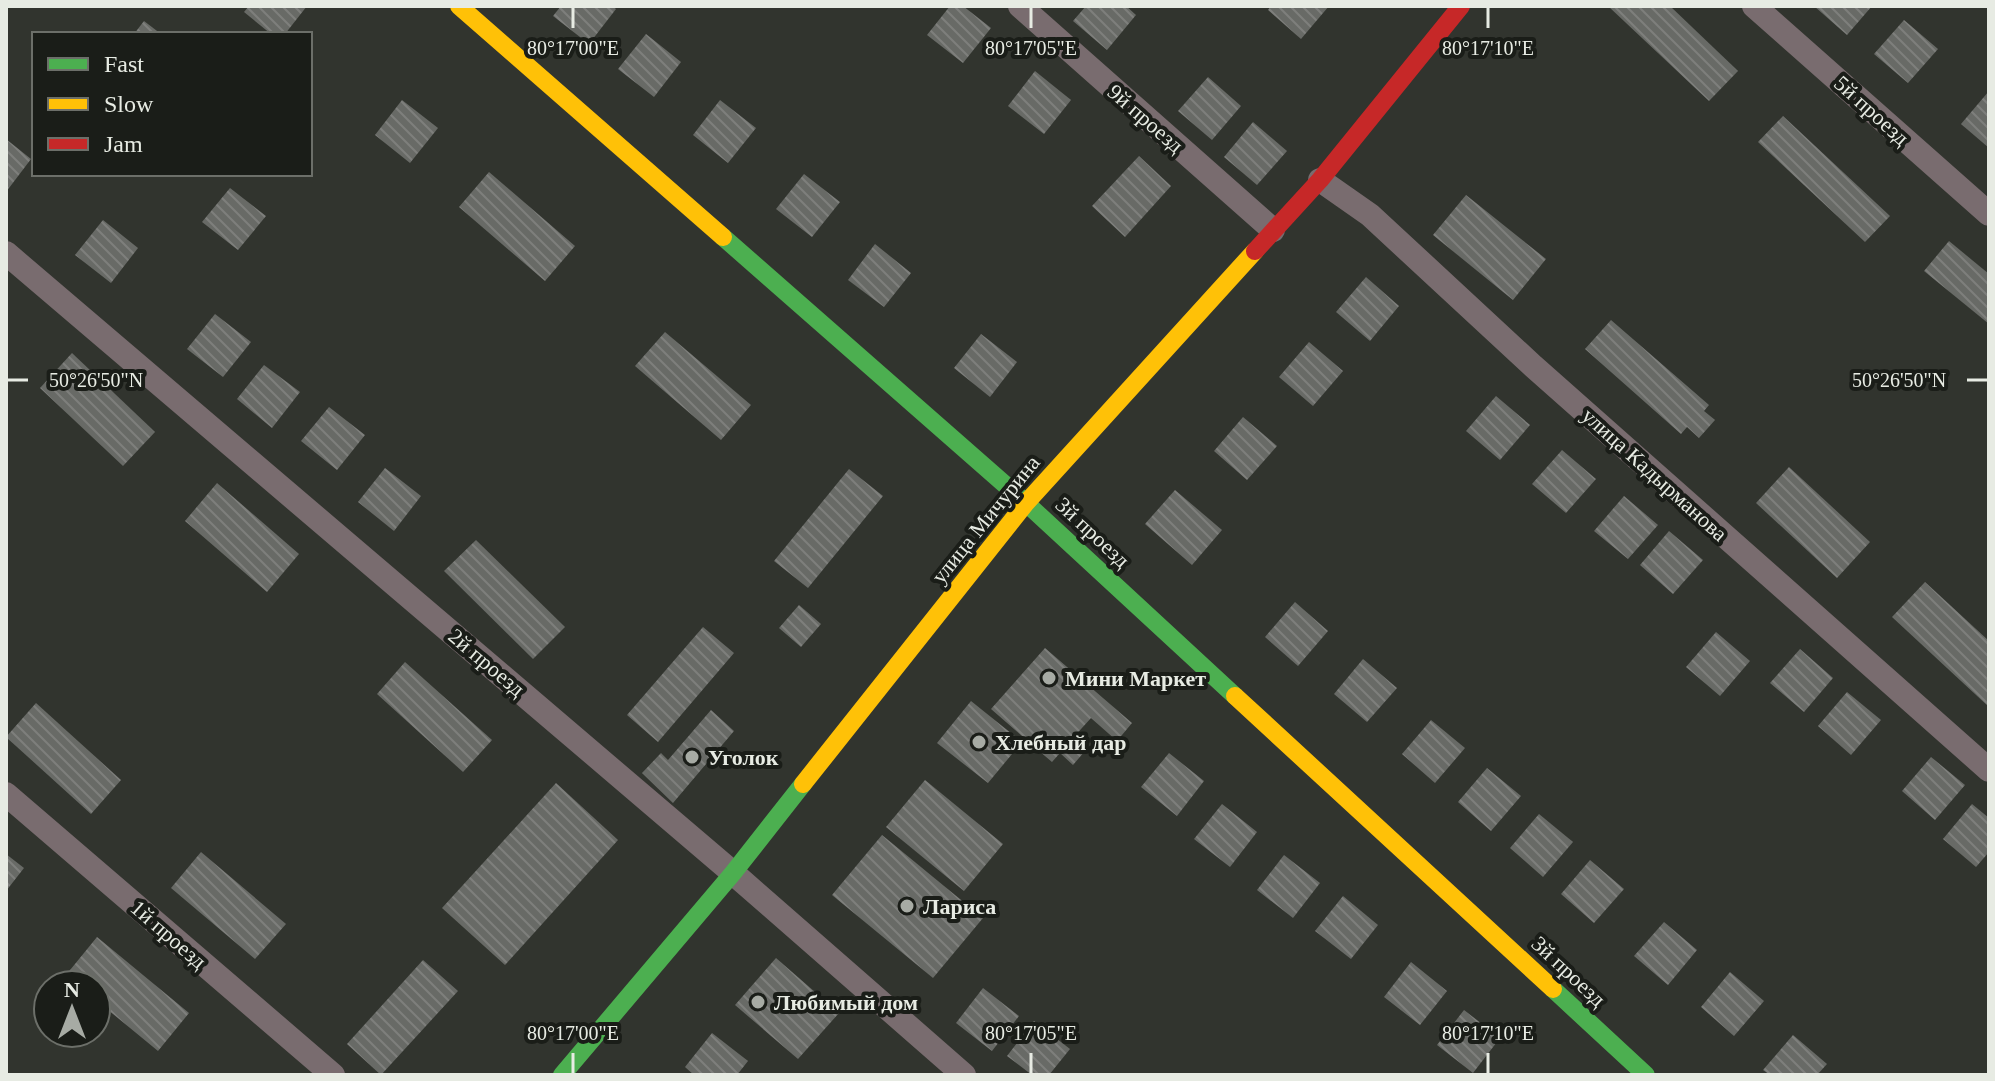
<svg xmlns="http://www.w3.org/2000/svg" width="1995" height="1081" font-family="'Times New Roman',serif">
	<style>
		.building { fill: url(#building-back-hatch) }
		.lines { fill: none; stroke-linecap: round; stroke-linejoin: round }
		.street { stroke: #796c6f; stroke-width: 24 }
		.fast { stroke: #4caf50; stroke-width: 18 }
		.slow { stroke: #ffc107; stroke-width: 18 }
		.jam { stroke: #c62828; stroke-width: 18 }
		.ticks { fill: none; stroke: #e7ebe3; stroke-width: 3 }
		.poi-dot { fill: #a7aba4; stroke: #1a1d18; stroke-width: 3 }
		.labels { text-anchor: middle; stroke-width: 8; stroke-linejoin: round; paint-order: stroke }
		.street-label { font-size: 22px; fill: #e7ebe3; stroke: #1a1d18 }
		.poi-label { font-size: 22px; font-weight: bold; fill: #e7ebe3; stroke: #1a1d18; text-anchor: start }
		.ticks-label { font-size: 20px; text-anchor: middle; fill: #e7ebe3; stroke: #1a1d18; stroke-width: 8; stroke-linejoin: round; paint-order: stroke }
	</style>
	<defs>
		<pattern id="building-back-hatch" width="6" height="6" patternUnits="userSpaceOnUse" patternTransform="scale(2)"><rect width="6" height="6" fill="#686a66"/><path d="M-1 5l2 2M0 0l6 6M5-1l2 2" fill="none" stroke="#7e7f7c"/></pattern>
	</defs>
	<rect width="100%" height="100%" fill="#31342e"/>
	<g class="building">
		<path d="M249,6h58l-22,28h-14l-27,-22z"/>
		<path d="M561,6h51l4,3 -27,35 -36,-28z"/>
		<path d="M950,6h13l28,22 -28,35 -36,-28z"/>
		<path d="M1086,6h40l10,9 -29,35 -34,-29z"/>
		<path d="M1271,6h58l-28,33 -33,-29z"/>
		<path d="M1608,6h62l68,65 -29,30z"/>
		<path d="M1814,6h58l-25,29z"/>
		<path d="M1904,20l34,29 -30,34 -34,-29z"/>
		<path d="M144,21l17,13h-27z"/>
		<path d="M646,34l35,28 -27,35 -36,-28z"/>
		<path d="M1035,71l36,29 -27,34 -36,-28z"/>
		<path d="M1208,77l33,29 -29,34 -34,-29z"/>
		<path d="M1989,91v57l-28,-24z"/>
		<path d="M402,100l36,28 -28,35 -35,-28z"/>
		<path d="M720,100l36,28 -28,35 -35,-28z"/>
		<path d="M1783,116l107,100 -25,26 -107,-100z"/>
		<path d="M1253,122l34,29 -30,34 -33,-28z"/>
		<path d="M6,139l25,20 -25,33z"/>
		<path d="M1139,156l32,30 -46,51 -33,-31z"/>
		<path d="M489,172l86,74 -30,35 -86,-74z"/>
		<path d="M804,174l36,28 -28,35 -36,-28z"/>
		<path d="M230,188l36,28 -28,34 -36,-28z"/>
		<path d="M1466,195l80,64 -33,41 -80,-65z"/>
		<path d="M103,220l35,28 -27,35 -36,-28z"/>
		<path d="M1949,241l40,33v50l-65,-53z"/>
		<path d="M875,244l36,29 -27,34 -36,-27z"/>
		<path d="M1366,277l33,29 -29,35 -34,-29z"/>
		<path d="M215,314l36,28 -28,35 -36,-28z"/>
		<path d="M1611,320l98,85 -5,6 11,9 -16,18 -12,-11 -6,7 -96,-85z"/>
		<path d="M665,332l86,73 -30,35 -86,-74z"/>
		<path d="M981,334l36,28 -27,35 -36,-29z"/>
		<path d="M1309,342l34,29 -30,35 -34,-29z"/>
		<path d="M72,353l83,79 -32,34 -83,-78z"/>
		<path d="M264,365l36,27 -28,36 -35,-29z"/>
		<path d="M1496,396l34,29 -30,35 -34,-29z"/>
		<path d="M329,407l36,28 -28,35 -36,-29z"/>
		<path d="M1243,417l34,29 -30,34 -33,-29z"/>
		<path d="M1562,450l34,29 -30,34 -34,-29z"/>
		<path d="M1789,467l81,75 -33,36 -81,-75z"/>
		<path d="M385,468l36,28 -27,35 -36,-29z"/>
		<path d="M849,469l34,27 -75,92 -34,-27z"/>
		<path d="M217,483l82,71 -32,38 -82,-71z"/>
		<path d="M1175,490l47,40 -30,35 -47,-41z"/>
		<path d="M1624,496l34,29 -30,34 -34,-28z"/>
		<path d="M1669,531l34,29 -30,34 -33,-29z"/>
		<path d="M476,540l89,87 -32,32 -89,-88z"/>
		<path d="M1925,582l64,59v66l-97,-90z"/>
		<path d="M1295,602l33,29 -30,35 -33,-29z"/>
		<path d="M799,605l22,19 -20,23 -22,-19z"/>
		<path d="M703,627l31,26 -76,89 -31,-27z"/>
		<path d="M1716,632l34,29 -30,35 -34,-29z"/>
		<path d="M1045,648l87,75 -15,18 -26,-23 -19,21 13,12 -12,14 -13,-12 -8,9 -61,-53z"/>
		<path d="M1800,649l33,29 -29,34 -34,-29z"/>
		<path d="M1363,659l34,29 -30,34 -33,-28z"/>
		<path d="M405,662l87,78 -29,32 -86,-78z"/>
		<path d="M1847,692l34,28 -30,35 -33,-29z"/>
		<path d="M971,701l51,41 -34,41 -51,-40z"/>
		<path d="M36,703l85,77 -30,34 -85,-77z"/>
		<path d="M711,710l23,21 -61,72 -31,-30 19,-20 7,7z"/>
		<path d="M1431,720l34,28 -30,35 -33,-29z"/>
		<path d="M1169,753l35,28 -27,35 -36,-29z"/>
		<path d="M1931,757l34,28 -30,35 -33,-29z"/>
		<path d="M1487,768l34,28 -30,35 -33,-29z"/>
		<path d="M925,780l78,64 -39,47 -78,-64z"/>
		<path d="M556,783l62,57 -113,125 -63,-57z"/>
		<path d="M1222,804l35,28 -27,35 -36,-28z"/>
		<path d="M1972,804l17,14v34l-13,15 -33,-28z"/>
		<path d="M1539,814l34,28 -30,35 -33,-29z"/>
		<path d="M882,835l101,83 -50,60 -101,-83z"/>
		<path d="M201,852l85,72 -31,35 -84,-71z"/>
		<path d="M6,854l18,14 -18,23z"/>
		<path d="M1284,855l36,28 -27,35 -36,-28z"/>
		<path d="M1590,860l34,29 -30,34 -33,-29z"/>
		<path d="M1343,896l35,29 -27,34 -36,-28z"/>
		<path d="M1664,922l33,28 -29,35 -34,-29z"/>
		<path d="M97,937l92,76 -31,38 -62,-51v-15h-18l-12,-10z"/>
		<path d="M776,958l63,55 -41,46 -63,-54z"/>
		<path d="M423,960l35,31 -77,84 -34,-31z"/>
		<path d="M1411,962l36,29 -27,34 -36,-28z"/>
		<path d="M1730,972l34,29 -30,35 -33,-29z"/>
		<path d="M983,988l36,28 -27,35 -36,-28z"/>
		<path d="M1464,1010l36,28 -27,35 -36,-28z"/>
		<path d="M1034,1021l36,28 -21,26h-17l-25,-19z"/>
		<path d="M712,1033l36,28 -11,14h-43l-9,-8z"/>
		<path d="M1793,1035l34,29 -10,11h-47l-7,-5z"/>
	</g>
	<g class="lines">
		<g class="street">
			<path d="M1020,6l253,224"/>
			<path d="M1754,6l235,208"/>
			<path d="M1320,180l50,35 163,151 456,404"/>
			<path d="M6,253l727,620 231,202"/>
			<path d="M6,794l327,281"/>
		</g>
		<g class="fast">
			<path d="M723,237l303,266 209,193"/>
			<path d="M1553,989l93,86"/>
			<path d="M562,1075l171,-202 70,-89"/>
		</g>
		<g class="slow">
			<path d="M459,6l264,231"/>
			<path d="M1235,696l318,293"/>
			<path d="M803,784l223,-281 229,-252"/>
		</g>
		<path class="jam" d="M1255,251l65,-71 141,-174"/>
	</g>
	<path class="ticks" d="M573,8v20M1031,8v20M1488,8v20M8,380h20M1967,380h20M573,1053v20M1031,1053v20M1488,1053v20"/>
	<g class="poi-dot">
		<circle cx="1049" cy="678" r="8"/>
		<circle cx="979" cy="742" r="8"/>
		<circle cx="692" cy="757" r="8"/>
		<circle cx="907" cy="906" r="8"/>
		<circle cx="758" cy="1002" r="8"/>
	</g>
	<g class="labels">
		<g class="street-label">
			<text transform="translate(1872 110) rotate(42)" y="8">5й проезд</text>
			<text transform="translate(1146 118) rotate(41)" y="8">9й проезд</text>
			<text transform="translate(1655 474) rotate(42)" y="8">улица Кадырманова</text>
			<text transform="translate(985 519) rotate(-51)" y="8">улица Мичурина</text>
			<text transform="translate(1093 532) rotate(43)" y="8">3й проезд</text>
			<text transform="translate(487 662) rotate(40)" y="8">2й проезд</text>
			<text transform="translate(169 934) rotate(41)" y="8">1й проезд</text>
			<text transform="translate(1569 971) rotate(43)" y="8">3й проезд</text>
		</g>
		<g class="poi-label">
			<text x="1065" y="686">Мини Маркет</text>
			<text x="995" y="750">Хлебный дар</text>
			<text x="708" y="765">Уголок</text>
			<text x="923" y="914">Лариса</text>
			<text x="774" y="1010">Любимый дом</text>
		</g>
	</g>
	<g class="ticks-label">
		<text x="573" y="55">80°17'00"E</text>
		<text x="1031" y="55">80°17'05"E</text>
		<text x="1488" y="55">80°17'10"E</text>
		<text x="96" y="387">50°26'50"N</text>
		<text x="1899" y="387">50°26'50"N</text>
		<text x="573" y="1040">80°17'00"E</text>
		<text x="1031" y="1040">80°17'05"E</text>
		<text x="1488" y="1040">80°17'10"E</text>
	</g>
	<rect width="1995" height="1081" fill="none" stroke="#e7ebe3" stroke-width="16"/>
	<rect x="32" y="32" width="280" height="144" fill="#1a1d18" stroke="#6c6f69" stroke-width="2"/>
	<rect x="48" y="58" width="40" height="12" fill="#4caf50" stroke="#6c6f69" stroke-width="2"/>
	<text x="104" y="72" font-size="24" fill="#e7ebe3">Fast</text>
	<rect x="48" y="98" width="40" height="12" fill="#ffc107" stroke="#6c6f69" stroke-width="2"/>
	<text x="104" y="112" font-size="24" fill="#e7ebe3">Slow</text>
	<rect x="48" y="138" width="40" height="12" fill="#c62828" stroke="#6c6f69" stroke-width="2"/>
	<text x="104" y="152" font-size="24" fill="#e7ebe3">Jam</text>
	<g transform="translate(72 1009)"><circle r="38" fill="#1a1d18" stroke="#6c6f69" stroke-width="2"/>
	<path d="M0-6L14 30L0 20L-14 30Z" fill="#a7aba4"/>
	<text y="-12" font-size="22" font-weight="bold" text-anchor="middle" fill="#e7ebe3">N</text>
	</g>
</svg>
